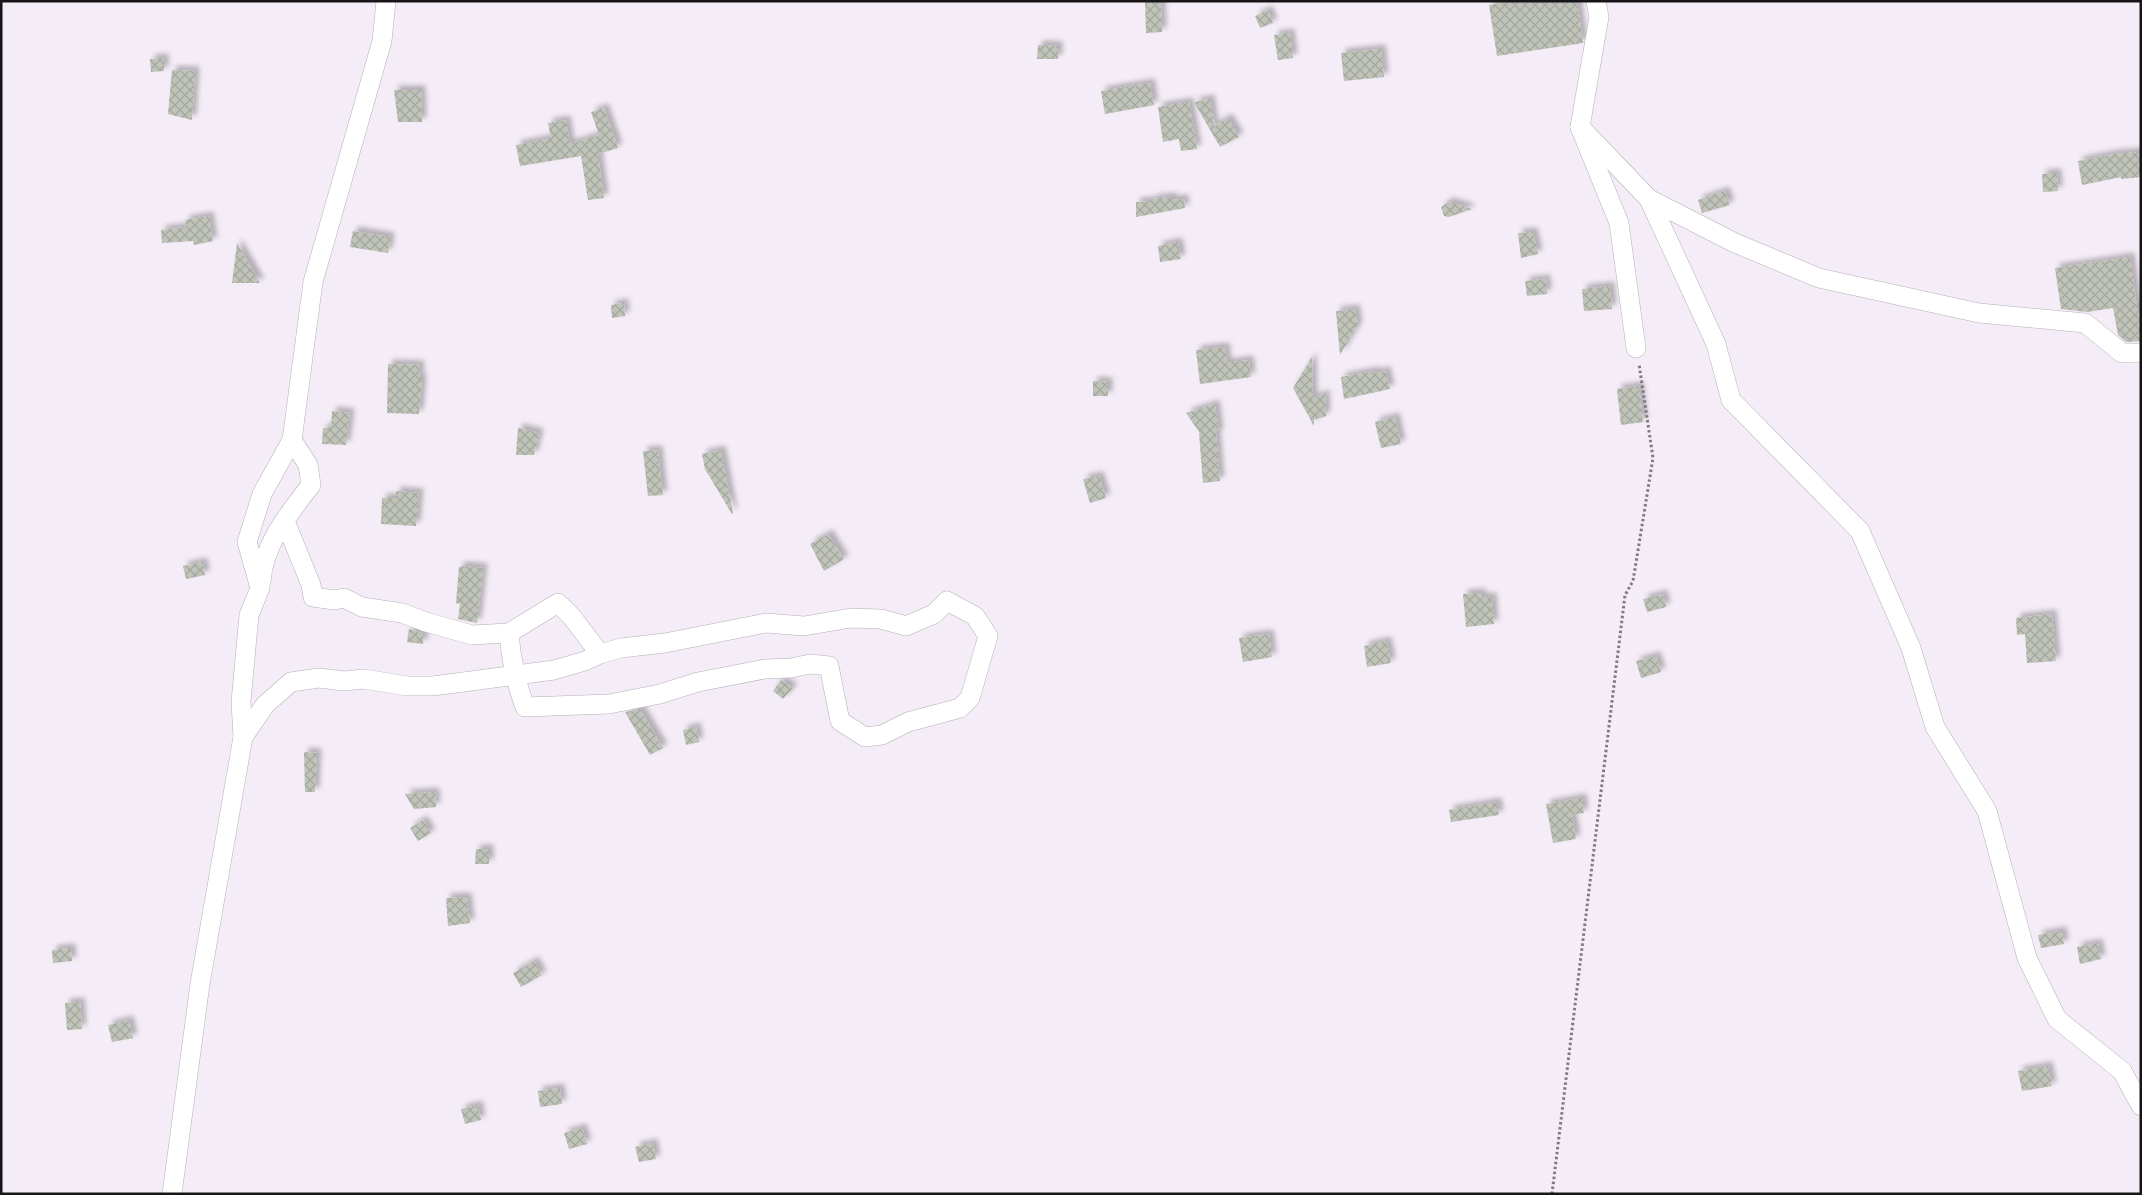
<svg xmlns="http://www.w3.org/2000/svg" width="2142" height="1195" font-family="'Varela Round',sans-serif">
	<style>
		.building { fill: url(#building-cross-hatch); filter: url(#shadow) }
		.lines { fill: none; stroke-linecap: round; stroke-linejoin: round }
		.minor-casing { stroke: #b6afb8; stroke-width: 20 }
		.path { stroke: #7f7980; stroke-width: 3; stroke-dasharray: 2.5 2.5; stroke-linecap: butt }
		.minor { stroke: #fff; stroke-width: 19 }
	</style>
	<defs>
		<pattern id="building-cross-hatch" width="8" height="8" patternUnits="userSpaceOnUse" patternTransform="scale(1.25)"><rect width="8" height="8" fill="#bfc3b8"/><path d="M0 0l8 8M0 8l8-8" fill="none" stroke="#a3a79e"/></pattern>
		<filter id="shadow"><feDropShadow dx="4.5" dy="-4.5" stdDeviation="2.5" flood-color="#0004"/></filter>
	</defs>
	<rect width="100%" height="100%" fill="#f4ecf6"/>
	<g class="building">
		<path d="M1145,1h16l1,31 -16,1z"/>
		<path d="M1514,1h8v2l14,-2h41l6,42 -86,13 -8,-51z"/>
		<path d="M1268,10l5,13 -13,5 -5,-12z"/>
		<path d="M1290,33l3,25 -15,2 -4,-25z"/>
		<path d="M1038,45l20,1v13h-21z"/>
		<path d="M1381,49l3,28 -40,4 -3,-28z"/>
		<path d="M164,58v13l-13,1 -1,-13z"/>
		<path d="M172,70l23,1 -3,49 -24,-6z"/>
		<path d="M1150,83l4,22 -49,9 -4,-23z"/>
		<path d="M394,90h27l1,32h-24z"/>
		<path d="M1210,99l4,27 14,-8 11,19 -19,10 -26,-45z"/>
		<path d="M1189,102l8,47 -16,2 -2,-12 -16,3 -5,-35z"/>
		<path d="M604,108l14,40 -20,6 6,44 -16,2 -7,-44 -61,10 -4,-21 35,-7 -3,-15 18,-3 4,24 29,-9 -8,-23z"/>
		<path d="M2141,152v25l-20,2v-2l-39,8 -4,-24 37,-7z"/>
		<path d="M2057,173l1,18 -15,1 -1,-18z"/>
		<path d="M1725,191l5,14 -28,8 -4,-13z"/>
		<path d="M1172,197v3l12,-1 1,9 -49,9v-15l17,-1v-2z"/>
		<path d="M1449,202l23,7 -23,8 -5,-1 -3,-9z"/>
		<path d="M209,216l4,25 -19,4 -1,-4 -31,2 -1,-13 25,-3 -1,-7z"/>
		<path d="M353,231l37,6 -2,16 -38,-6z"/>
		<path d="M1533,232l5,22 -17,4 -3,-25z"/>
		<path d="M1178,242l3,17 -21,3 -2,-16z"/>
		<path d="M237,243l23,40h-28z"/>
		<path d="M2130,257l7,50h4v34l-15,1 -8,-7 -5,-27 -26,4 -26,-3 -6,-41z"/>
		<path d="M1546,279l1,15 -20,2 -2,-15z"/>
		<path d="M1610,286l2,23 -28,2 -2,-22z"/>
		<path d="M624,303l1,13 -13,2 -1,-13z"/>
		<path d="M1355,309l3,16 -18,30 -4,-44z"/>
		<path d="M1225,347l2,16 22,-3 2,17 -51,7 -4,-34z"/>
		<path d="M1312,357l1,41 12,-4 1,22 -12,4v6l-21,-38z"/>
		<path d="M388,364l32,1 -1,13h3l-3,36 -32,-1z"/>
		<path d="M1375,371v2l11,-2 4,18 -46,10 -3,-22z"/>
		<path d="M1093,381l15,1v14h-15z"/>
		<path d="M1639,386l4,36 -22,3 -4,-36z"/>
		<path d="M1215,404l4,29h-3l4,48 -17,2 -4,-50h1l-14,-20z"/>
		<path d="M332,411l18,2 -4,32 -24,-1 1,-16h8z"/>
		<path d="M1395,417l6,27 -20,4 -6,-26z"/>
		<path d="M518,428l21,5 -5,22h-18z"/>
		<path d="M658,450l5,45 -15,1 -5,-45z"/>
		<path d="M721,450l12,63 -1,1 -27,-45 -3,-15z"/>
		<path d="M1099,476l7,22 -16,5 -7,-24z"/>
		<path d="M396,491l23,2 -3,33 -35,-2 1,-26h14z"/>
		<path d="M828,534l16,25 -20,12 -14,-27z"/>
		<path d="M203,562l2,13 -19,4 -3,-13z"/>
		<path d="M464,566l19,2 -6,55 -19,-4 2,-15 -4,-1 3,-36z"/>
		<path d="M1481,593l1,5 10,-1 2,27 -28,3 -3,-33z"/>
		<path d="M1663,594l3,13 -19,5 -4,-13z"/>
		<path d="M2052,614l4,47 -29,2 -2,-29 -8,1 -1,-17z"/>
		<path d="M409,629l15,4 -1,11 -16,-2z"/>
		<path d="M1269,634l3,23 -29,5 -4,-24z"/>
		<path d="M1387,641l4,22 -24,4 -3,-21z"/>
		<path d="M1656,656l5,16 -20,6 -5,-17z"/>
		<path d="M781,680l12,8 -10,11 -10,-8z"/>
		<path d="M640,709l23,39 -13,7 -25,-43z"/>
		<path d="M696,727l3,15 -13,3 -3,-15z"/>
		<path d="M304,752l13,1 -2,39h-10z"/>
		<path d="M435,792l1,15 -22,2 -9,-15z"/>
		<path d="M1582,798l2,15 -12,2 4,24 -23,4 -7,-39z"/>
		<path d="M1497,802l2,13 -48,7 -2,-12z"/>
		<path d="M423,820l8,13 -13,8 -8,-13z"/>
		<path d="M476,849h13v15h-14z"/>
		<path d="M467,897l3,26 -22,3 -2,-28z"/>
		<path d="M2062,931l2,13 -23,4 -3,-13z"/>
		<path d="M2098,943l3,16 -21,5 -3,-17z"/>
		<path d="M71,948l1,13 -19,2 -1,-13z"/>
		<path d="M534,961l8,14 -21,12 -8,-14z"/>
		<path d="M80,1002l2,27 -15,1 -2,-27z"/>
		<path d="M129,1020l4,18 -21,4 -4,-17z"/>
		<path d="M2048,1066l4,20 -30,5 -4,-20z"/>
		<path d="M560,1088l2,16 -22,3 -2,-16z"/>
		<path d="M478,1105l3,15 -16,4 -4,-15z"/>
		<path d="M582,1128l5,16 -18,5 -5,-16z"/>
		<path d="M653,1143l3,16 -17,3 -4,-15z"/>
	</g>
	<g class="lines">
		<defs>
			<g id="minor">
				<path d="M1596,1l3,16 -19,110 39,96 17,125"/>
				<path d="M1580,127l69,72 67,145 15,56 129,131 51,117 24,79 52,84 40,147 30,61 65,52 19,35"/>
				<path d="M1649,199l86,44 84,35 160,35 106,10 37,30h19"/>
				<path d="M285,521l26,64 2,12 21,3 10,-2 18,9 40,6 24,9 46,13 37,-2 49,-30 14,14 28,37 21,-6 44,-5 101,-20 38,3 47,-8 30,1 25,7 28,-12 13,-13 28,15 13,20 -18,62 -10,10 -52,14 -26,13 -17,2 -25,-16 -11,-55 -19,-2 -19,4 -26,1 -67,13 -38,12 -51,10 -84,3c-9,-24 -14,-48 -16,-74"/>
				<path d="M261,582c2,-37 28,-69 50,-97l-3,-20 -16,-25"/>
				<path d="M243,737l22,-32 26,-23 28,-4 25,3 20,-2 43,7h26l121,-16 31,-9 15,-7"/>
				<path d="M172,1194l28,-210 43,-247 -2,-35 8,-87 11,-27 -13,-46 15,-48 30,-54 21,-158 69,-241 4,-40"/>
			</g>
		</defs>
		<use href="#minor" class="minor-casing"/>
		<path class="path" d="M1552,1194l73,-599 8,-14 20,-123 -14,-94"/>
		<use href="#minor" class="minor"/>
	</g>
	<rect width="2142" height="1195" fill="none" stroke="#181519" stroke-width="5"/>
</svg>
